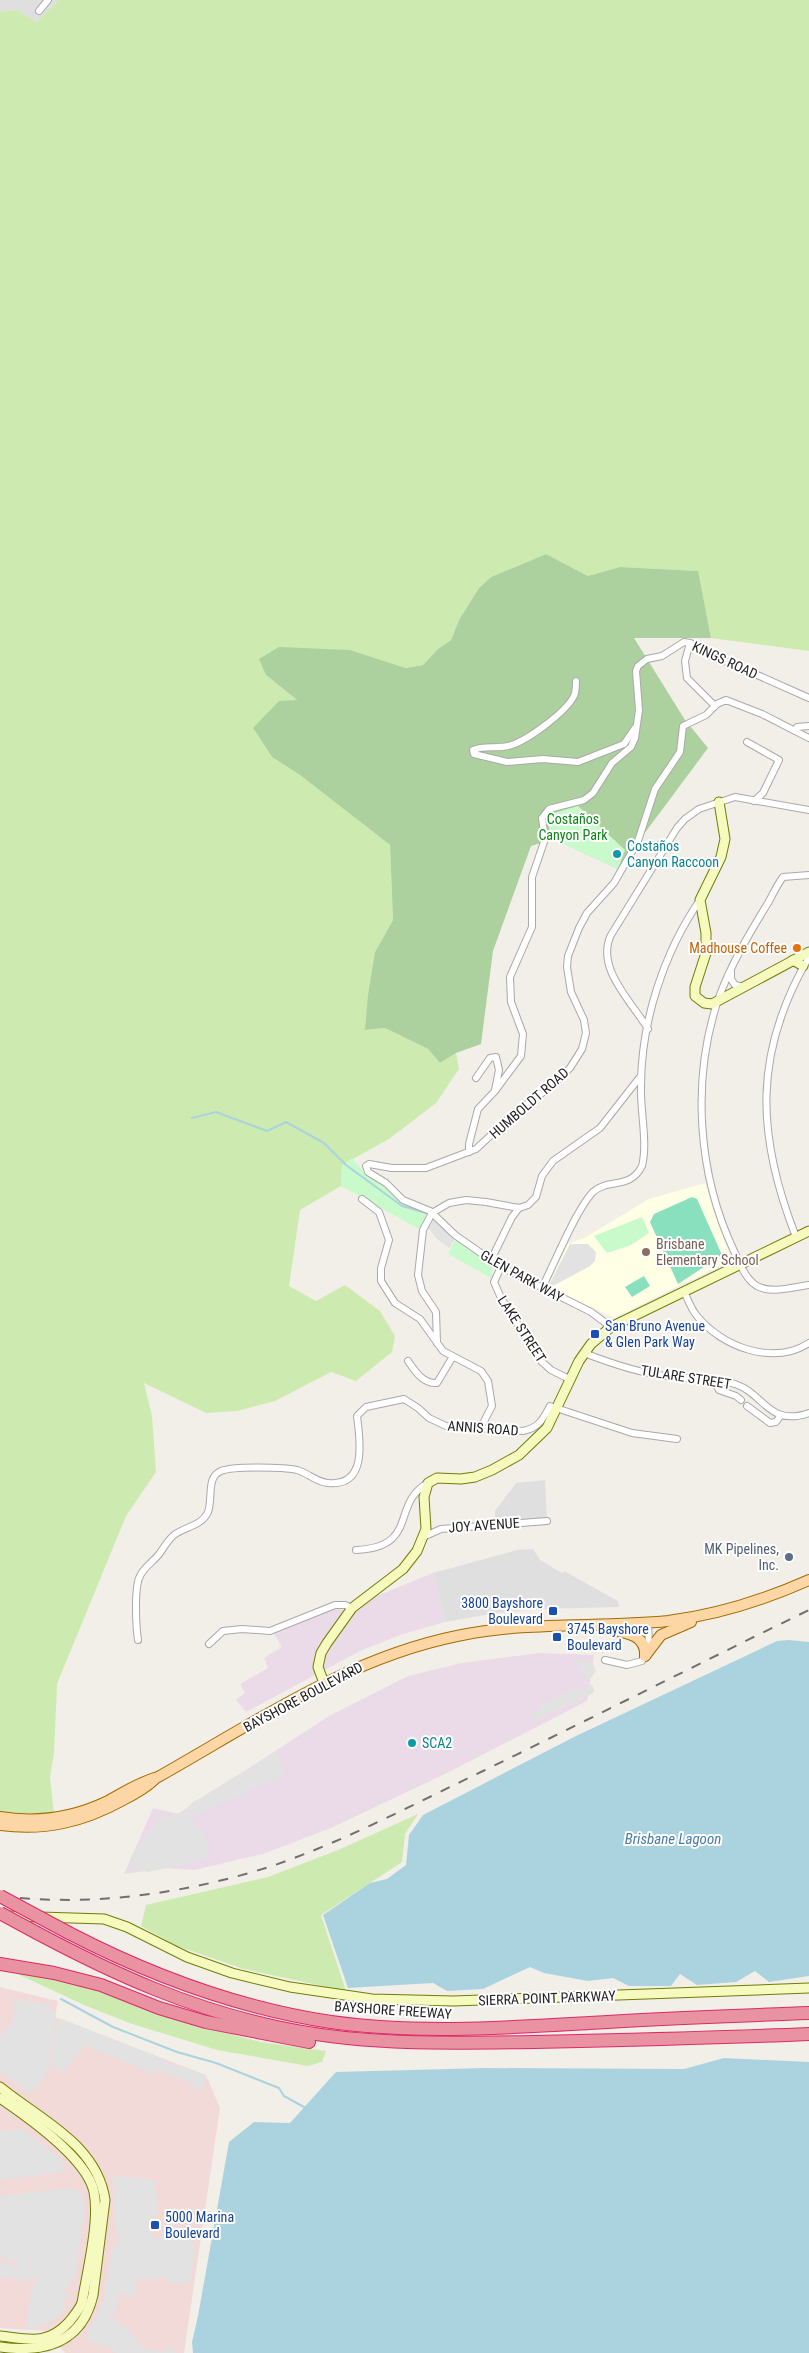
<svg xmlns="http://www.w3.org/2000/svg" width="809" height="2353" font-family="'Roboto Condensed',sans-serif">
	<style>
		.residential { fill: #e0dfdf }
		.commercial { fill: #f2dad9 }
		.industrial { fill: #ebdbe8 }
		.education { fill: #ffffe5 }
		.grass { fill: #cdebb0 }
		.forest { fill: #add19e }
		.park { fill: #c8facc }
		.pitch { fill: #88e0be }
		.parking { fill: #e2e2e2 }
		.water { fill: #aad3df }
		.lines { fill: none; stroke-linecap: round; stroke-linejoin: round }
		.stream { stroke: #aad3df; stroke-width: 2 }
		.street-casing { stroke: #a9a9a9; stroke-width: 8 }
		.secondary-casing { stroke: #707d05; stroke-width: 11 }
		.primary-casing { stroke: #a06b00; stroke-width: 12 }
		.highway-casing { stroke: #dc2a67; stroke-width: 14 }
		.street { stroke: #fff; stroke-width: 6 }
		.secondary { stroke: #f7fabf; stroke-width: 9 }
		.primary { stroke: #fcd6a4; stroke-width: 10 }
		.highway { stroke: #e892a2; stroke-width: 12 }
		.rail { stroke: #707070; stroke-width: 2; stroke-dasharray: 10 10; stroke-linecap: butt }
		.highway-bridge-casing { stroke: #dc2a67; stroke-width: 14; stroke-linecap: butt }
		.highway-bridge { stroke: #e892a2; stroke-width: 12 }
		.culture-dot { fill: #0f9aa8; stroke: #fff; stroke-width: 2 }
		.food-dot { fill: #e8710a; stroke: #fff; stroke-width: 2 }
		.education-dot { fill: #8d6e63; stroke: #fff; stroke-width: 2 }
		.transit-dot { fill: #1a4fb4; stroke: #fff; stroke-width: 2 }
		.service-dot { fill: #5c6f8a; stroke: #fff; stroke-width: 2 }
		.labels { text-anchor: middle; stroke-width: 4; stroke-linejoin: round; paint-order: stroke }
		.street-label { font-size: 14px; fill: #222; stroke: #fff }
		.park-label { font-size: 14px; fill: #0c8416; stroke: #fff }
		.culture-label { font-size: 14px; fill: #0d838f; stroke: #fff; text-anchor: start }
		.food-label { font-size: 14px; fill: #c56008; stroke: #fff; text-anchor: end }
		.education-label { font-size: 14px; fill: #785e54; stroke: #fff; text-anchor: start }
		.transit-label { font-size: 14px; fill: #164399; stroke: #fff; text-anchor: start }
		.service-label { font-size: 14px; fill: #4e5e75; stroke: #fff; text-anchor: end }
		.water-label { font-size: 15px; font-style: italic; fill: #4a7aab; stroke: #fff }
	</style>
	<rect width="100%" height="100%" fill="#f2efe9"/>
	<g class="residential">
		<path d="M0,0h59l-23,22 -19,-12 -17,2z"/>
		<path d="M545,1480l2,38 -52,4v-11l21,-28z"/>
		<path d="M533,1549l7,11 22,13 2,-2 54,30 1,6 -78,2 -45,4 -51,9 -12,-49 84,-23z"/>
	</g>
	<path class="commercial" d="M0,1987l58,14 -3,16 151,58 14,33 -36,245h-119l-18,-22 -47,-3z"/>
	<g class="industrial">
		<path d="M433,1573l12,49 -42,12 -41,16 -116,62 -10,-12 9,-7 -5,-9 28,-16 -4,-10 18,-11 -8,-13 55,-24 12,-1 11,6 20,-17z"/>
		<path d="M540,1653l54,2 -7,46 -138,71 -118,56 -68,26 -69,16 -29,-2 -41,6 29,-66 25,6 151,-98 79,-40 54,-13z"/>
	</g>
	<path class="education" d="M705,1183l26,77 -117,58 -66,-32 20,-42 18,-7 63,-38z"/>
	<g class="grass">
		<path d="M59,0h750v651l-98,-13 -14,-67 -77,-4 -32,9 -42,-22 -55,23 -12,11 -20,32 -8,20 -13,9 -15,16 -17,3 -56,-18 -84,25 31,25 -44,28 19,29 28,18 90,70 3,75 -18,32 -9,78 19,-2 43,21 12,14 16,-10 3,16 -23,34 -47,36 -47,26 -1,21 -41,24 -11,76 27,15 29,-16 35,26 15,25 -3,16 -36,29 -25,-9 -56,29 -38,10 -31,2 -62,-30 8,33 4,56 -30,44 -69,168 -3,69 -4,24 4,37 -34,1 -20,-3v-1800l17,-2 19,12z"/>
		<path d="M418,1814l-13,20 -3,28 -81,53 25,76 -102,-22 -67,-23 -36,-20 5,-21 122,-28 70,-27z"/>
		<path d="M9,1970l61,11 137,47 54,14 65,9 -4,11 -14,4 -91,-16 -85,-26 -48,-19z"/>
	</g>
	<path class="forest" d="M546,554l42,22 32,-9 78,4 13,67h-77l51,82 23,28 -90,121 -64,-30 -23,7 -38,105 -12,93 -25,9 -16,10 -12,-14 -43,-21 -20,2 3,-35 7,-43 18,-32 -3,-75 -90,-70 -28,-18 -19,-29 26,-27 18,-1 -31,-25 -7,-16 20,-12 71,3 56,18 17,-3 15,-16 13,-9 8,-20 20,-32 12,-11z"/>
	<g class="park">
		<path d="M578,806l47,44 -7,19 -65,-30 -5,-14 6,-12z"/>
		<path d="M352,1158l14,17 17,7 21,21 25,10 -8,17 -80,-44 1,-21z"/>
		<path d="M642,1217l7,16 -18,12 -24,8 -13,-17z"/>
		<path d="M456,1239l37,27 -2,12 -43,-24z"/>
	</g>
	<g class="pitch">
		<path d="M692,1197l5,2 25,56 -44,29 -28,-62 4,-8z"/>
		<path d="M644,1276l6,10 -18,11 -7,-10z"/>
	</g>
	<g class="parking">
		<path d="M432,1219l23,20 -6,9 -12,-9 -9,-12z"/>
		<path d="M570,1244h18l8,8 -1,9 -5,5 -37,20 -4,-1z"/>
		<path d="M578,1658l10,4 3,-2 5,11 -5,7 -6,3 -10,-21z"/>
		<path d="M592,1684l3,8 -58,28 -9,-5 12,-6v-4l36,-18 1,4z"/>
		<path d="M276,1752l10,21 -88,42 -2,-4 -4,2 2,16 6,-3 11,24 -5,2 2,7 -60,13 -16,-2 -2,-12 29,-39 24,-7 9,-9z"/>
		<path d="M15,2000l34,5 7,11 -8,57h-4l2,3 -16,18 -9,-7v-5l-4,2 -17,-12v-37l13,-13z"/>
		<path d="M62,2019l91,36 14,8 39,12 -4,15 -12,-4v-4l-32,-12 -3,4 -69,-28 1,-4 -24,30 -12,-6 5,-41h4z"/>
		<path d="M20,2129l6,2 34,27 5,5 -2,8 -5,2 -58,7v-49z"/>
		<path d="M113,2175l42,5 3,36 -5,1 -1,21 5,1v-3l34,5v4l4,1 -5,36 -5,-1v3l-20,-2v-5h-6l-1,3 -20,-2 -3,19 -8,-2 -7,-4 -6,26 -5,-1v4l3,-2 9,5 -2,4 6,-1 19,23 21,3 2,-5 8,1 -1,4 4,1h-62l-8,-6 -21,-7 1,-5 -2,-2 16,-27 11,-60 4,1 2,-17h-4l-1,-40 4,-1 -6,-2z"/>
		<path d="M70,2188l11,4 4,14 -10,71 -7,10 -5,3 -3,-2 8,8 -5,7 3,3 -5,8 -12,9 -12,5 -11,1 7,-47 4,1 1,-3 -8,-3 -1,4 -29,-4v-15l14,2 -1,4 2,1 4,-2 -8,-8 -3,3 -8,-7v-59z"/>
	</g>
	<g class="water">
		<path d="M789,1640l20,2v334l-40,6 -14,-11 -19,11 -39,3 -17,-11 -9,12h-42l-16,-8 -25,3 -44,-8 -14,-6 -47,22 -36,2 -14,-8 -85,5 -25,-73 47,-32 17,-4 19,-14 3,-30 14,-20 153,-79 201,-95z"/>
		<path d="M724,2058l85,4v291h-616l-1,-11 6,-26 31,-174 25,-20 36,1 46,-51 148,-4 200,1z"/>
	</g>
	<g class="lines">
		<g class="stream">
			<path d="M192,1118l24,-6 51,19 19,-9 38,21 22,22 56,41 24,7"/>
			<path d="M61,1999l52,28 64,25 39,11 63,25 5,8 20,11"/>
		</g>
		<defs>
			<g id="street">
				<path d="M39,11l9,-11"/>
				<path d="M690,643l-5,18 2,17 28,28"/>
				<path d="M576,681c0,5 0,11 -2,15 -8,16 -48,46 -66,50 -11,3 -24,-1 -35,4l1,4 33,8 36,-3 35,3 46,-18 11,-16"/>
				<path d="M795,731l2,-4 12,-1"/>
				<path d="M747,742l32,18 -16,33 -9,8"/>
				<path d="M634,848l32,-4"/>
				<path d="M809,875l-26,2c-6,8 -10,17 -15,26 -19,31 -38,63 -50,97 -27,81 -20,175 16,251 6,12 11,28 23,35 15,8 36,1 52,-1"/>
				<path d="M731,972v7l4,6 9,2"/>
				<path d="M648,1029c-16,-27 -53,-61 -37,-94l66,-107 8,-9 14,-10 36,-12 74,13"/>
				<path d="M476,1078l14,-20 6,-1 3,13 -4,20"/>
				<path d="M469,1152v-8l9,-35 17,-18 26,-35 2,-22 -12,-32 -1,-25 22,-50v-50l13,-38 -3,-21 7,-9 35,-9 9,-7 19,-30 19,-16 4,-9 4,-28 -3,-39 2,-5 9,-7 15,-3 22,-14 6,1 21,13 26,10 72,32"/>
				<path d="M362,1199l17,13 10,28 -8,28v13l14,22 25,16 23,32 38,20 7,10 4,25 -11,21"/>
				<path d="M796,1237c-40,-102 -43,-184 13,-280"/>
				<path d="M491,1260l21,-43 7,-9"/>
				<path d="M501,1267l-7,15 7,16 40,63 10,9 18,9"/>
				<path d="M542,1288c12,-24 34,-78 51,-96 15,-14 37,-2 49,-26 6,-23 -2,-56 -1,-80 0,-64 23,-134 59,-186"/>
				<path d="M684,1291c4,9 7,18 13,25 25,31 76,50 112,27"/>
				<path d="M611,1327l-20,-15 -90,-45 -46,-32 -25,-24 -27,-11 -17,-17 -18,-11 -2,-6 3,-2 23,4h34l50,-19 39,-36 39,-29 16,-16 12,-19 4,-16 -2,-13 -13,-28 -4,-25 1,-11 11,-28 8,-15 27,-30 24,-42 17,-52 25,-37 3,-26 23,-11 11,-11 9,-4 36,14 47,24"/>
				<path d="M437,1343l-1,-31 -14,-21 -4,-16 5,-45 9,-17 17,-10 17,-3 20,2 33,6 9,-3 8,-8 6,-21 11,-15 47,-33 40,-51"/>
				<path d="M584,1353c26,10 54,20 82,23 22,3 47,2 69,8 30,10 33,43 74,29"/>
				<path d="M408,1361c7,10 15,23 29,22l15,-25"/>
				<path d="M714,1381l5,9 17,6 5,4"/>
				<path d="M747,1406l23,17 6,-1 5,-7"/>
				<path d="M423,1537l18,-8 106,-8"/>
				<path d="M356,1550c64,-3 34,-46 72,-67"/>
				<path d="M138,1640c-2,-13 -4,-53 2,-64 4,-9 14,-15 20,-23 4,-6 8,-13 14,-18 10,-8 28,-9 34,-23 5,-13 -2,-35 13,-41 12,-5 62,-4 76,-1 11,3 19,12 31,13 40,4 32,-43 29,-67l9,-9 38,-8 14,9 11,10 17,8 77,5c16,-3 20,-12 27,-25l82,27 45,6"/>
				<path d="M209,1644l14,-13 19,-2 28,2 65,-26h10l7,3"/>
				<path d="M605,1660l22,5 15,-4 7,-14 -1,-25"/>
			</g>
			<g id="secondary">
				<path d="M719,802l6,37 -4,18 -21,43 6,33v20l-11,34v9l9,7 8,1 97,-52"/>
				<path d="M793,960l10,6"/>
				<path d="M324,1683l-6,-16 3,-14 6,-10 25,-35 51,-39 14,-18 9,-22 -2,-32 4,-14 9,-5 24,1 14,-2 17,-7 27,-15 28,-27 32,-67 12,-17 20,-17 198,-96"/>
				<path d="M8,1916l96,3 23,8 60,30 45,16 58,14 82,12 81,2 356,-13"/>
				<path d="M0,2087c40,33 97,57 105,113l-12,95c-11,48 -49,58 -93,52"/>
				<path d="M0,2098c28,19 87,60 94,94 6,29 -7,80 -12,111 -3,7 -8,13 -13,19 -22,24 -40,17 -69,14"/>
			</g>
			<g id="primary">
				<path d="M602,1628c18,4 45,4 43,28"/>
				<path d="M645,1656l16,-21 30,-13"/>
				<path d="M0,1817c37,6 72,1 106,-15 17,-9 33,-20 52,-25 96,-54 190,-119 299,-141 70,-15 141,-8 211,-15 49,-6 96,-21 141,-41"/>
				<path d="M0,1825c45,6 83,-3 123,-25 12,-6 23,-12 32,-21"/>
			</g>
			<g id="highway">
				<path d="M37,1933c77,41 154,76 240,94 86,19 170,16 257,15 92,-2 183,-4 275,-8"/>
				<path d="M69,1933c83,43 168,75 262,89 85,12 172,6 258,1 73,-5 147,-7 220,-10"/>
				<path d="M0,1964l54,9 47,12 58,23 47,14 103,20"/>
			</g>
		</defs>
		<use href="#street" class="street-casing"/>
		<use href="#secondary" class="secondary-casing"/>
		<use href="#primary" class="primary-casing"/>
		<use href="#highway" class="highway-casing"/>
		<use href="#street" class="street"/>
		<use href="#secondary" class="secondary"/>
		<use href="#primary" class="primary"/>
		<use href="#highway" class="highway"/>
		<path class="rail" d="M0,1896c91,11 185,-2 272,-30 73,-25 142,-62 211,-95 109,-53 217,-108 326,-161"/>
		<defs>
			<g id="highway-bridge">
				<path d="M0,1896l69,37"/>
				<path d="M0,1913l37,20"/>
			</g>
		</defs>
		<use href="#highway-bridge" class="highway-bridge-casing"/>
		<use href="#highway-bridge" class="highway-bridge"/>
	</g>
	<g class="culture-dot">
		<circle cx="617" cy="854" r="5"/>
		<circle cx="412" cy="1743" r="5"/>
	</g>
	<circle class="food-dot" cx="797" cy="948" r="5"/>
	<circle class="education-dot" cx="646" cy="1252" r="5"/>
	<g class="transit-dot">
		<rect x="590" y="1329" width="10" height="10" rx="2.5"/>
		<rect x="548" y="1606" width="10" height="10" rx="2.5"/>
		<rect x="552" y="1632" width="10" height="10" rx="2.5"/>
		<rect x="150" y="2220" width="10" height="10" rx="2.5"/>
	</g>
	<circle class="service-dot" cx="789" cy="1557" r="5"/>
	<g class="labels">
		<g class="street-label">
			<text transform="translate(725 660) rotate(25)" y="5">KINGS ROAD</text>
			<text transform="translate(529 1103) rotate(-41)" y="5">HUMBOLDT ROAD</text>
			<text transform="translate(522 1276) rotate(29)" y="5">GLEN PARK WAY</text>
			<text transform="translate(522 1329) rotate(57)" y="5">LAKE STREET</text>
			<text transform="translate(686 1377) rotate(9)" y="5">TULARE STREET</text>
			<text transform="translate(483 1428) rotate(4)" y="5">ANNIS ROAD</text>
			<text transform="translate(484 1525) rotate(-4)" y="5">JOY AVENUE</text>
			<text transform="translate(303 1697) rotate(-28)" y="5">BAYSHORE BOULEVARD</text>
			<text transform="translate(547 1998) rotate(-2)" y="5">SIERRA POINT PARKWAY</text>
			<text transform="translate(393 2010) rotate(4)" y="5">BAYSHORE FREEWAY</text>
		</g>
		<g class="park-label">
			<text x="573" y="824">Costaños<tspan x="573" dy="16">Canyon Park</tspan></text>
		</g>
		<g class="culture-label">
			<text x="627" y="851">Costaños<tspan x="627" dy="16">Canyon Raccoon</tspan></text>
			<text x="422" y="1748">SCA2</text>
		</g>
		<g class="food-label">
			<text x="787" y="953">Madhouse Coffee</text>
		</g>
		<g class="education-label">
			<text x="656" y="1249">Brisbane<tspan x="656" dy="16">Elementary School</tspan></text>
		</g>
		<g class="transit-label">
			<text x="605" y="1331">San Bruno Avenue<tspan x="605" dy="16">&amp; Glen Park Way</tspan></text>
			<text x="543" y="1608" text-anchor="end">3800 Bayshore<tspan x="543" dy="16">Boulevard</tspan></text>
			<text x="567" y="1634">3745 Bayshore<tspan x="567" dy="16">Boulevard</tspan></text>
			<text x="165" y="2222">5000 Marina<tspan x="165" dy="16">Boulevard</tspan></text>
		</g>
		<g class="service-label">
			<text x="779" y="1554">MK Pipelines,<tspan x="779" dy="16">Inc.</tspan></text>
		</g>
		<g class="water-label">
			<text x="673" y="1844">Brisbane Lagoon</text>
		</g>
	</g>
</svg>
